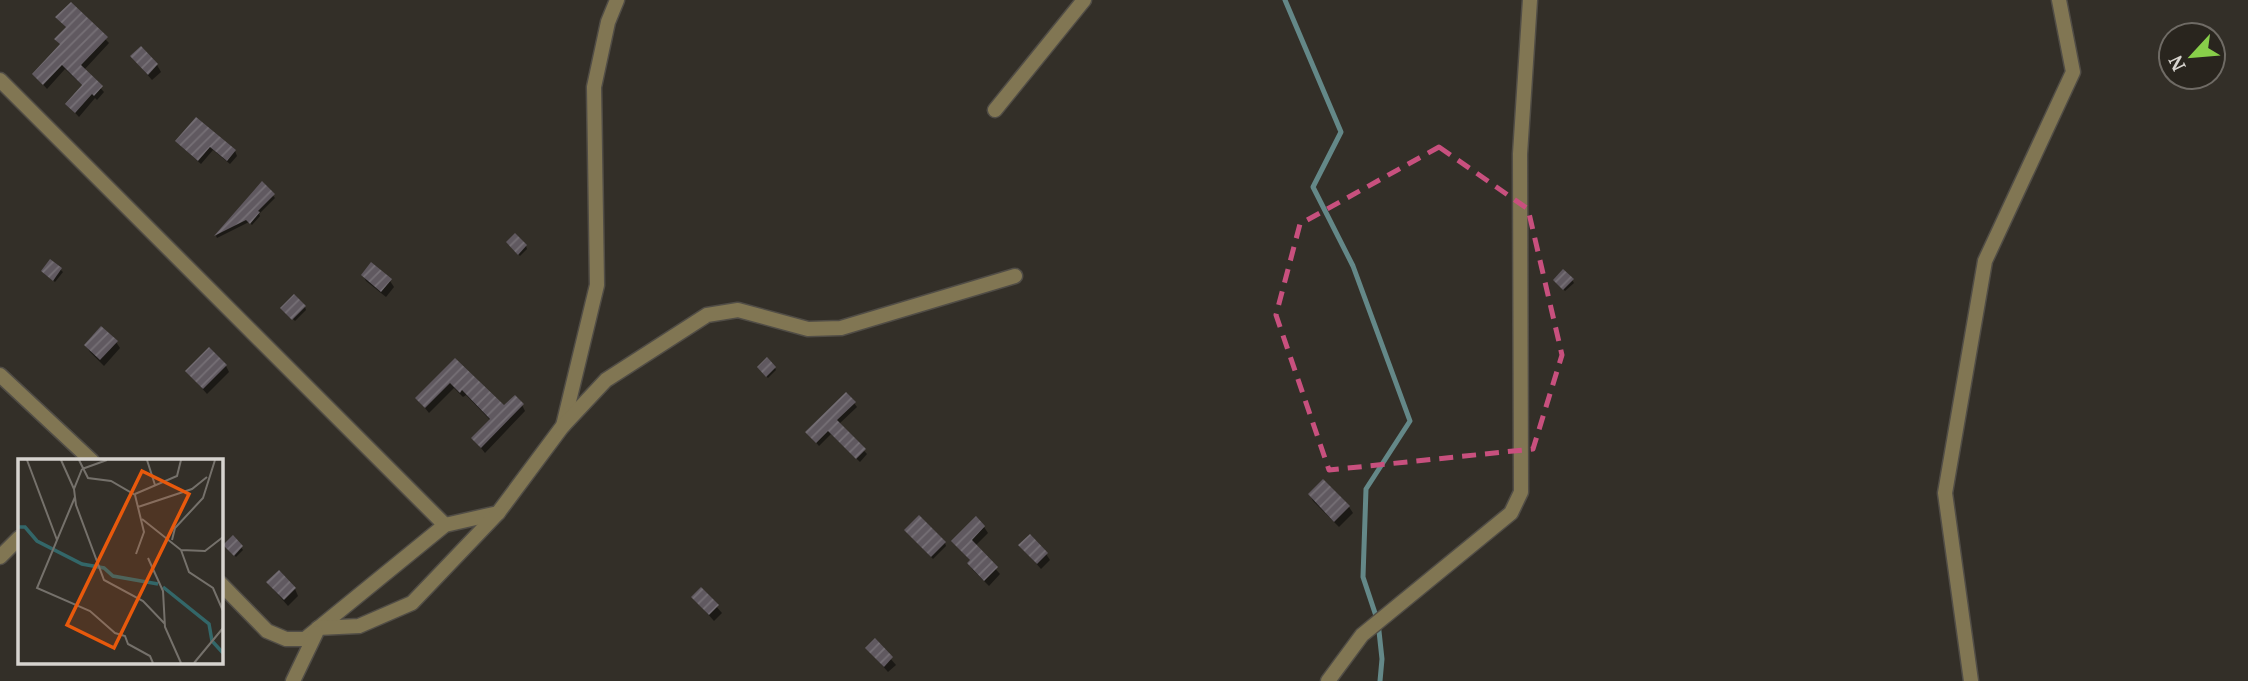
<svg xmlns="http://www.w3.org/2000/svg" width="2248" height="681" font-family="'PT Serif',serif">
	<style>
		.shadow { fill: #0007 }
		.lines { fill: none; stroke-linecap: round; stroke-linejoin: round }
		.stream { stroke: #648888; stroke-width: 5 }
		.building { fill: url(#building-hatch) }
		.minor-casing { stroke: #514d46; stroke-width: 17 }
		.minor { stroke: #817653; stroke-width: 14 }
		.marked { fill: none; stroke: #c8507e; stroke-width: 5; stroke-dasharray: 14 9; stroke-linejoin: round }
		.inset-river { fill: none; stroke: #336769; stroke-width: 3.5 }
		.inset-road { fill: none; stroke: #75716b; stroke-width: 2 }
		.view { fill: #e8590c; fill-opacity: 0.15; stroke: #e8590c; stroke-width: 3.5 }
		.inset-edge { fill: none; stroke: #d7d4cf; stroke-width: 3.5 }
	</style>
	<defs>
		<pattern id="building-hatch" width="6" height="6" patternUnits="userSpaceOnUse" patternTransform="scale(1.75)"><rect width="6" height="6" fill="#605960"/><path d="M-1 1l2-2M0 6l6-6M5 7l2-2" fill="none" stroke="#767076"/></pattern>
	</defs>
	<rect width="100%" height="100%" fill="#332f28"/>
	<g class="shadow">
		<path d="M71,4l38,39 -25,27 20,22 -7,8 -2,-2 -16,19 -12,-13 16,-18 -18,-17 -18,20 -13,-15 27,-29 -5,-6 11,-11 -9,-11z"/>
		<path d="M132,57l25,8 4,7 -9,8z"/>
		<path d="M196,119l39,32 2,5 -7,8 -17,-14 -12,14 -21,-19 -3,-4z"/>
		<path d="M262,183l13,15 -16,16 1,2 -8,9 -3,-3 -32,16 -1,-2z"/>
		<path d="M509,245l17,1 1,3 -7,7z"/>
		<path d="M51,261l12,11 -8,10 -10,-8z"/>
		<path d="M363,275l27,6 4,6 -8,10 -20,-16z"/>
		<path d="M1572,280l2,3 -9,8 -8,-8z"/>
		<path d="M305,307l1,3 -11,11 -11,-11z"/>
		<path d="M116,342l4,6 -16,18 -14,-14 -4,-7z"/>
		<path d="M455,361l49,47 18,-3 3,6 -40,42 -12,-15 18,-17 -25,-26 -3,2 -9,-9 -25,25 -12,-15z"/>
		<path d="M226,366l3,6 -22,22 -20,-23z"/>
		<path d="M775,368l1,2 -8,8 -8,-8z"/>
		<path d="M854,403l3,4 -18,17 28,30 -7,8 -29,-28 -12,12 -12,-14z"/>
		<path d="M1310,495l39,12 4,6 -14,14 -26,-26z"/>
		<path d="M984,527l4,6 -13,13 25,28 -11,12 -16,-16 -4,-6 2,-3 -18,-20z"/>
		<path d="M908,533l37,10 1,3 -13,13z"/>
		<path d="M233,538l10,12 -7,7 -9,-9z"/>
		<path d="M1021,546l25,8 4,6 -9,9z"/>
		<path d="M268,583l27,6 3,7 -10,10z"/>
		<path d="M701,589l21,24 -8,8 -21,-24z"/>
		<path d="M875,641l21,24 -8,7 -21,-24z"/>
	</g>
	<g class="lines">
		<path class="stream" d="M1285,0l56,132 -28,55 40,79 57,155 -44,68 -3,88 15,45 4,37 -2,22"/>
	</g>
	<g class="building">
		<path d="M71,2l37,35 -27,28 22,21 -9,10 -2,-2 -17,19 -10,-9 17,-19 -20,-20 -19,20 -11,-11 28,-30 -6,-5 12,-12 -11,-10z"/>
		<path d="M141,46l17,18 -10,11 -18,-19z"/>
		<path d="M196,117l40,33 -9,11 -17,-14 -12,14 -23,-20z"/>
		<path d="M262,181l13,13 -17,17 2,1 -10,12 -4,-4 -32,16z"/>
		<path d="M515,233l12,12 -9,10 -12,-13z"/>
		<path d="M50,259l12,9 -9,13 -12,-10z"/>
		<path d="M371,262l21,17 -11,13 -20,-17z"/>
		<path d="M1563,269l11,10 -11,11 -10,-10z"/>
		<path d="M294,294l12,12 -14,14 -12,-12z"/>
		<path d="M101,326l17,15 -18,19 -16,-15z"/>
		<path d="M209,347l18,18 -24,24 -18,-18z"/>
		<path d="M767,357l9,10 -10,10 -9,-10z"/>
		<path d="M455,358l49,47 11,-10 9,9 -43,44 -10,-10 19,-19 -28,-29 -2,3 -10,-10 -25,25 -10,-10z"/>
		<path d="M846,392l10,10 -19,18 29,29 -10,10 -28,-28 -12,12 -11,-11z"/>
		<path d="M1323,479l27,27 -16,16 -26,-28z"/>
		<path d="M919,515l27,27 -15,15 -27,-27z"/>
		<path d="M976,516l9,10 -13,14 26,27 -14,14 -17,-18 3,-3 -19,-19z"/>
		<path d="M1030,534l18,19 -11,11 -19,-19z"/>
		<path d="M233,535l10,11 -9,10 -11,-11z"/>
		<path d="M279,570l17,18 -12,12 -18,-18z"/>
		<path d="M701,587l18,18 -10,10 -18,-18z"/>
		<path d="M875,638l18,19 -9,10 -19,-19z"/>
	</g>
	<g class="lines">
		<defs>
			<g id="minor">
				<path d="M0,80l445,445"/>
				<path d="M995,110l89,-110"/>
				<path d="M0,375l92,86"/>
				<path d="M563,426l34,-141 -3,-198 14,-65 9,-22"/>
				<path d="M0,557l19,-19"/>
				<path d="M220,583l47,48 19,8h19l140,-114 53,-12 64,-86 44,-47 101,-65 31,-5 70,19 33,-1 174,-52"/>
				<path d="M318,628l41,-2 53,-23 86,-90"/>
				<path d="M293,681l23,-48"/>
				<path d="M1328,681l34,-46 149,-122 10,-21 -1,-338 10,-154"/>
				<path d="M1971,681l-26,-188 40,-232 88,-189 -14,-72"/>
			</g>
		</defs>
		<use href="#minor" class="minor-casing"/>
		<use href="#minor" class="minor"/>
	</g>
	<path class="marked" d="M1439,147l89,62 34,146 -29,94 -204,21 -53,-155 24,-91z"/>
	<g transform="translate(18 459)">
		<rect width="205" height="205" fill="#332f28"/>
		<path class="inset-river" d="M0,68h7l12,14 45,23 22,4 9,8 45,8M145,128l46,37 3,17 11,12"/>
		<path class="inset-road" d="M9,1l30,80M43,1l13,29M61,1l9,18 23,3 24,14 9,37 -8,22M129,1l8,25M64,10l-8,20 2,16 28,75 39,21 22,23M64,10l25,-9M117,35l42,-18 4,-16M57,38l-38,91 53,23 25,22 10,3 3,8 22,12 3,7M120,48l54,-18 15,-12M124,60l39,31 8,22 24,16 10,23M154,81l3,-12 28,-30 12,-38M163,91l24,1 18,-14M130,99l15,33 2,36 16,36M176,204l29,-35"/>
		<path class="view" d="M124,12l47,23 -75,154 -47,-23z"/>
		<rect width="205" height="205" class="inset-edge"/>
	</g>
	<g transform="translate(2192 56) rotate(244)"><circle r="33" fill="#29251e" stroke="#6f6b65" stroke-width="2"/>
	<path d="M0-5L12 26L0 18L-12 26Z" fill="#88cf4a"/>
	<text y="-10" font-size="19" font-weight="bold" text-anchor="middle" fill="#d7d4cf">N</text>
	</g>
</svg>
